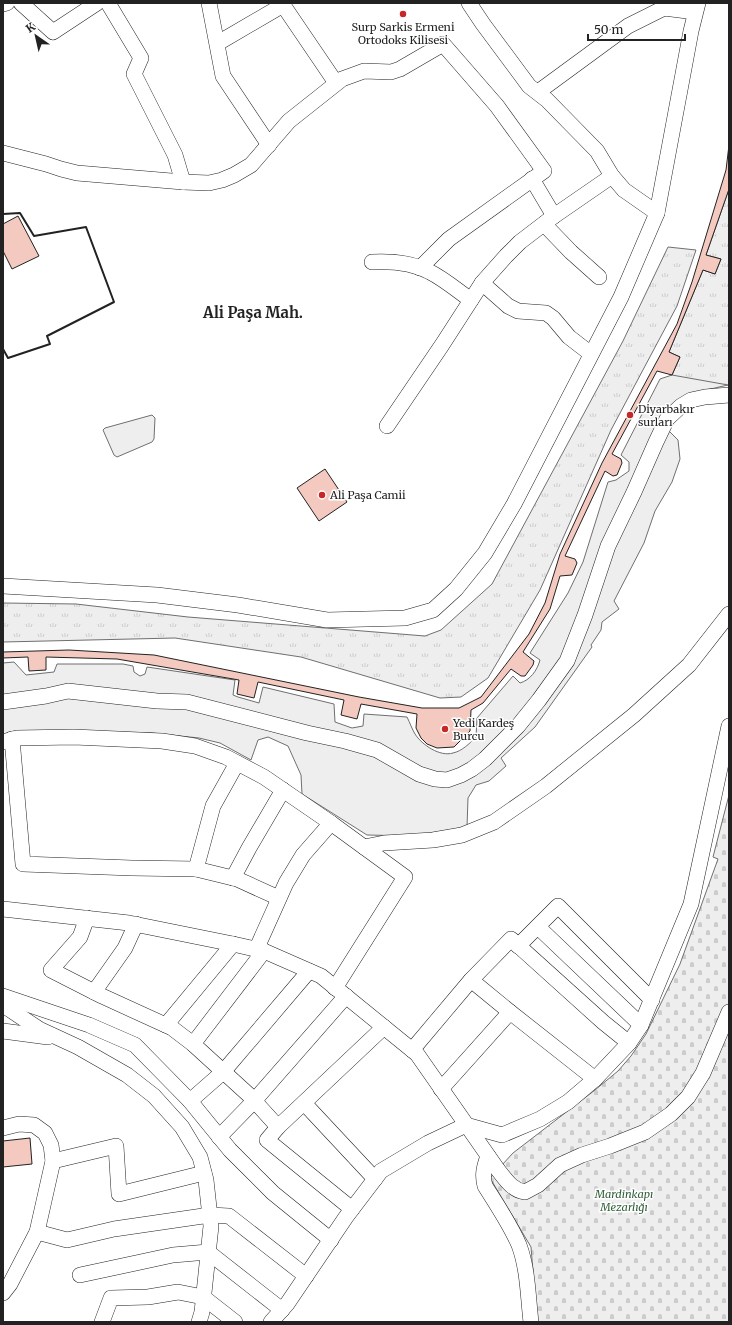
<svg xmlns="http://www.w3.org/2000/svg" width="732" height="1325" font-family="Merriweather,serif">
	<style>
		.grass { fill: #eee; stroke: #6f6f6f }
		.cemetery { fill: url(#cemetery-stones); stroke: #6f6f6f }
		.park { fill: url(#park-tufts); stroke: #6f6f6f }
		.building { fill: #f3c9c0; stroke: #222 }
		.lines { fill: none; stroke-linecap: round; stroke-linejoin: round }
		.minor-casing { stroke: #222; stroke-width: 16 }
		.minor { stroke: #fff; stroke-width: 15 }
		.wall { stroke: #222; stroke-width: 2 }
		.poi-dot { fill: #c62828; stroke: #fff; stroke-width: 1.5 }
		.labels { text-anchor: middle; stroke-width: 3; stroke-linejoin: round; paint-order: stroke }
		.poi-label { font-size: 11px; fill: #222; stroke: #fff; text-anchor: start }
		.park-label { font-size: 11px; font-style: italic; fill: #2f5e38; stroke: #fff }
		.district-label { font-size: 15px; font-weight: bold; fill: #222; stroke: #fff }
	</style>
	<defs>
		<pattern id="cemetery-stones" width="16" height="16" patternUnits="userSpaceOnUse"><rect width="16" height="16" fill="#eee"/><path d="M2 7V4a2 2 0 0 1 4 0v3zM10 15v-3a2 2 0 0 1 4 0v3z" fill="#ccc"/></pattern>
		<pattern id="park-tufts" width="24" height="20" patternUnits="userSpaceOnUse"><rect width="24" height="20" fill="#eee"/><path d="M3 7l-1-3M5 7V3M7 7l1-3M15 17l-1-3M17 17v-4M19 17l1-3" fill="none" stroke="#ccc"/></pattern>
	</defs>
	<rect width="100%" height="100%" fill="#fff"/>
	<g class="grass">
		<path d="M729,189l-1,196 -22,5 -24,11 -14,29 10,10 2,19 -8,23 -17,29 -11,32 -30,58 5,8 -17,13 -1,8 -10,15 1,2 -57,80 -34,31 5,8 -17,15 -13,4 -8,13 -1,29 -54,9 -46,-1 -65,-41 -1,-19 -13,-29 -20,-9 -10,3 -7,20 -31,-17 -21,-5 -47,-5 -40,-1 -109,6v-75l11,-1 12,13 28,-3 3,-8h66l10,2 1,6 6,4 5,-2 2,-7 88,13 -2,15 5,2 21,6 4,-16 71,17 1,18 17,6 11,-2 1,-12 43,3c3,6 5,12 8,17 7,11 25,23 38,19 9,-2 16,-9 23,-16l1,-19 36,-42 7,7c10,-3 17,-12 20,-23l-10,-7 38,-60 15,-31 25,-80 8,-2 13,-9v-9l-8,-7 39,-76 12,-4 8,-18 -11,-5 34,-82 12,4 6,-15 -15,-4z"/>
		<path d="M152,415l3,3 -1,21 -2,3 -35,15 -3,-2 -11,-25 2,-2z"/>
	</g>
	<path class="cemetery" d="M729,795v527h-192l-6,-75 -41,-69 23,-25 82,-63 23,-19 13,-15 15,-22 34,-70 38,-105 -5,-2z"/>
	<g class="park">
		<path d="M729,189v194l-1,2 -56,-10 8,-18 -11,-5 34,-82 12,4 6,-15 -15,-4z"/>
		<path d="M668,247l28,3 -19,56 -66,124 -71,160 -52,88 -27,19 -21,1 -139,-41 -126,-19 -172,4v-39l73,1 112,13 237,19 16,-6 51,-46 131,-243z"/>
	</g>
	<g class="building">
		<path d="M729,145v44l-23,66 15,4 -6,15 -12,-4 -34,82 11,5 -8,18 -15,-4 -45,83 9,5 1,4 -5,12 -4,1 -8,-5 -40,85 10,3 2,4 -5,12 -12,1 -10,33 -27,43 11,9 -1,4 -8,11h-4l-10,-7 -28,34 -12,7 -1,21 -16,16 -17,1 -10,-4 -6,-6 -5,-10 1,-14 -56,-10 -4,15 -16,-4 3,-15 -86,-18 -4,16 -17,-4 2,-14 -122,-21 -71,-2v13l-17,1 -1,-14 -25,1v-6l66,-2 85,5 205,42 63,11h37l22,-11 48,-63 16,-31 15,-49 42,-91 75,-139 15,-42 34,-112z"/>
		<path d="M18,216l21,40 -27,13 -9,-18v-27z"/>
		<path d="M325,469l22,33 -28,19 -22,-33z"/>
		<path d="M30,1138l2,26 -29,3v-26z"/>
	</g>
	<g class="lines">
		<defs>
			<g id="minor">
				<path d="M21,3l32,29 44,-29"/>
				<path d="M108,3l33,55 -7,16 41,81 8,27"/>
				<path d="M209,3l14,73 46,69"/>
				<path d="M469,3l14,21 46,62 18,14 50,51 15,25 12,14 33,23"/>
				<path d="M3,4l4,-1"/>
				<path d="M218,43l65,-38 53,78"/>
				<path d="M538,92l90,-66 36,-18 31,4"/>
				<path d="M3,153l43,11 15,5 16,4 106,9 26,1 13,-3 12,-5 17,-10 38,-44 53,-42 22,-8 27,1 9,-3 43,-25 54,62 47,65 -95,68 -29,29"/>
				<path d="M532,179l22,37"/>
				<path d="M544,224l27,28 28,25"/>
				<path d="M372,262c19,-1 41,1 58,10 14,7 28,19 41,28"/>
				<path d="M482,283l26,23 10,5 28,2 7,5 16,19 22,17"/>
				<path d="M387,426l55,-81 40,-62 24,-27 14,-14 34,-26 58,-40"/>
				<path d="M3,586l154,9 81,10 89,15 78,-2 28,-8 23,-21 29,-36 29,-49 107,-207 36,-84 34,-182 7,-28"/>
				<path d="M3,702l43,-6 22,-5 89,10 30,1 120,31 38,8 32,9 42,24 16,5 12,1 14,-5 11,-6 13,-10 33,-33 21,-26 28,-39 18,-46 23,-69 26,-54 22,-50 11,-23 14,-13 10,-6 14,-3 24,-2"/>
				<path d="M12,739l11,125 109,4 64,1"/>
				<path d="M3,742l14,-4 57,-1 88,4 33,5 31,11 38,20 67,46 74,54 -70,111"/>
				<path d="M237,763l-24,43 -17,63 41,10 42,19"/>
				<path d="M364,847l20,-4 49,-3 29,-5 32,-13 52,-36 88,-71 55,-50 40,-51"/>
				<path d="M233,878l16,-30 34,-58"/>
				<path d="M3,909l126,14 104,21 31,7 57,25 96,78 81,116c8,10 14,20 27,22l13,-7 22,-20 22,-10 28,-9 35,-14 26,-18 17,-17 15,-24 26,-61"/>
				<path d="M87,918l-7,19 -29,33 51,26 70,32 21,16 57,52 28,31 106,-100"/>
				<path d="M538,927l103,98"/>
				<path d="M518,946l40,-40 94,94"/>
				<path d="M256,950l30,-67 17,-28 28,-32"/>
				<path d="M309,971l-86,101 -33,29 40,49 43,43 58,47"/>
				<path d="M471,980l40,-41 92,83 26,21"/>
				<path d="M94,992l31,-44 11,-24"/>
				<path d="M3,996l86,29 46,20 55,56"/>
				<path d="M3,1005l36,24 39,18 49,28 27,21 28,31 18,30 6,23 5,46 -9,86 -3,10"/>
				<path d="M166,1025l67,-81"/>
				<path d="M3,1031l45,6"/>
				<path d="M193,1044l71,-93"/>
				<path d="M412,1050l59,-70 39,32 85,67"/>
				<path d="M441,1089l69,-77"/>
				<path d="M304,1103l71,76"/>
				<path d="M278,1127l-11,13 85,69"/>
				<path d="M3,1128l16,-4 15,1 11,8 6,12 2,16 -16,71 -27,52 -7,9"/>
				<path d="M219,1137l35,-36 92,-105"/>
				<path d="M488,1156c-4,11 -6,19 -3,30 12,19 25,38 34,59 9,24 9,52 12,77"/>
				<path d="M53,1161l63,-15 3,48 85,-21"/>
				<path d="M37,1232l30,8 47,-11 96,-14 19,1 77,60"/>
				<path d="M80,1275l93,-20 35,-3 74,58"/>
				<path d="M102,1322l9,-24 37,-1 30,-5 25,5 32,25"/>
				<path d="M271,1322l16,-18 59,-87 35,-46 47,-28 38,-18 36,10 38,-16 28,-17 27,-23 34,-36 12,-18 50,-121 38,-178"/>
			</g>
		</defs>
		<use href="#minor" class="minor-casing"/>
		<use href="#minor" class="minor"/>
		<path class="wall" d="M3,214l17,-1 14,23 52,-9 28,75 -67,34 3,8 -42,14 -5,-9"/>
	</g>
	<g class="poi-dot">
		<circle cx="403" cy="14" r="4"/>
		<circle cx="630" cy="415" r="4"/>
		<circle cx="322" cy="495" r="4"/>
		<circle cx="445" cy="729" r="4"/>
	</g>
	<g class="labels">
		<g class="poi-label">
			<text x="403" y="31" text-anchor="middle">Surp Sarkis Ermeni<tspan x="403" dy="13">Ortodoks Kilisesi</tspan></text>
			<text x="638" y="413">Diyarbakır<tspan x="638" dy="13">surları</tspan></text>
			<text x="330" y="499">Ali Paşa Camii</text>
			<text x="453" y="727">Yedi Kardeş<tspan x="453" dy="13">Burcu</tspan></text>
		</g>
		<g class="park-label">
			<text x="624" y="1198">Mardinkapı<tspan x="624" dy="13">Mezarlığı</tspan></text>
		</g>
		<g class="district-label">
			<text x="253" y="318">Ali Paşa Mah.</text>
		</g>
	</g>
	<rect width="732" height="1325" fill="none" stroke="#222222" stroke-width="8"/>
	<g transform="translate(36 36) rotate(326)" stroke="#ffffff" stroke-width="3" paint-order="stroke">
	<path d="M0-3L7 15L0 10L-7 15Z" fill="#222222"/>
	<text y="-6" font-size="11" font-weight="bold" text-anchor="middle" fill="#222222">K</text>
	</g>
	<path d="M588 34v6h97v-6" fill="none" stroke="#222222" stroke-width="2"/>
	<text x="594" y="34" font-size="12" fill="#222222" stroke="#ffffff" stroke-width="3" paint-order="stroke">50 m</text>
</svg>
